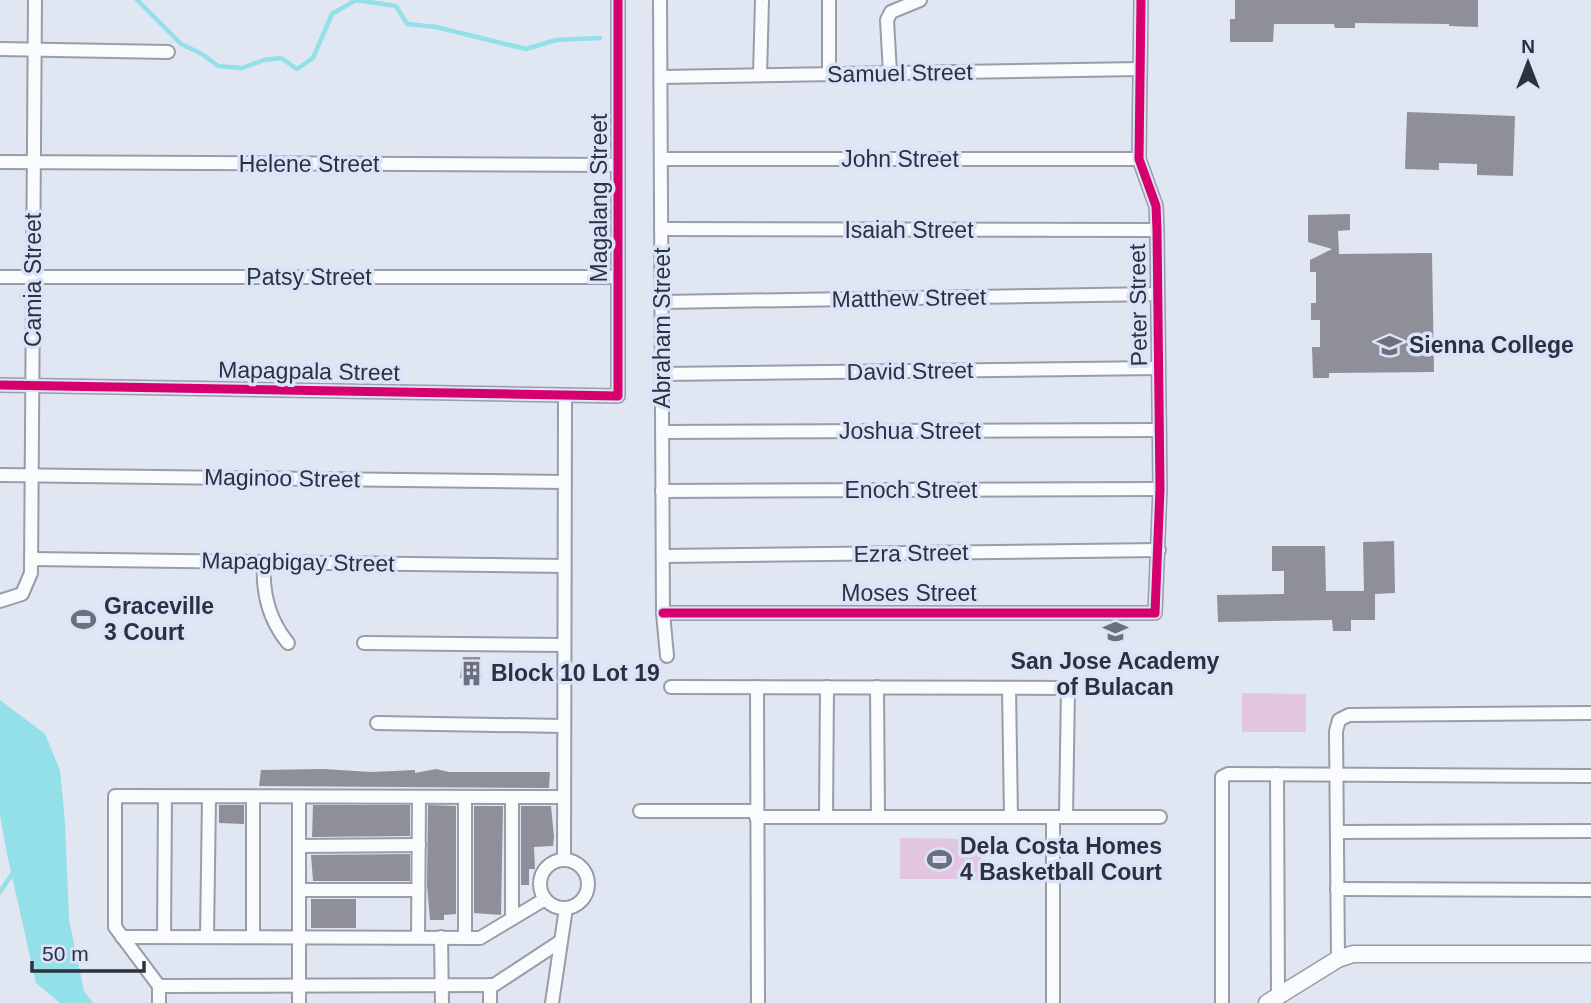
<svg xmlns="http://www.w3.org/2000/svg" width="1591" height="1003" font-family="Arial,sans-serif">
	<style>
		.green { fill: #e2c6e0 }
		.water { fill: #93e0e9 }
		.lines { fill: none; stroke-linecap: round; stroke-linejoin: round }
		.stream { stroke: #93e0e9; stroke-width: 4.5 }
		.building { fill: #8e8f99 }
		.minor-casing { stroke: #989da8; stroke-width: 16 }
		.tertiary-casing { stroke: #989da8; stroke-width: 19 }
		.minor { stroke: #fafbfd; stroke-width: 12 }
		.tertiary { stroke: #fafbfd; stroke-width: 16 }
		.cycleway-casing { stroke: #dae3fa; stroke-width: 13 }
		.cycleway { stroke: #d6006c; stroke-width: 9 }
		.labels { text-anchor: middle; stroke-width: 7; stroke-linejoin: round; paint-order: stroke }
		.street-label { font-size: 23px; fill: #2d313c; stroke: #dae3fa }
		.poi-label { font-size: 23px; font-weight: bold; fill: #2d313c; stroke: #dae3fa; text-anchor: start }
	</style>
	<rect width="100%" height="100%" fill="#e1e6f3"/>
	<g class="green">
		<path d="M1242,693l64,1v38h-64z"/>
		<path d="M900,838l82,1 -1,40h-81z"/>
	</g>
	<path class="water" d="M0,700l45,34 15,36 5,52 4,98 15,71 9,12h-33l-24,-20 -29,-129 -7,-39z"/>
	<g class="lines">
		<g class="stream">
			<path d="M137,0l44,44 21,10 16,12 24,2 22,-8 17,-2 16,11 16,-11 19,-44 24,-14"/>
			<path d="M356,0l40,6 11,18 29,3 90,22 30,-9 44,-2"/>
			<path d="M0,892l15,-22"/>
		</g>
	</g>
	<g class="building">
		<path d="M1235,0h243v27l-29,-1v-2l-94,-1v5h-20l-1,-4h-60l-1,18h-43v-23h5z"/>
		<path d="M1407,112l108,4 -2,60 -36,-1v-11l-38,-1v7l-34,-1z"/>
		<path d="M1350,214v16l-12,1 1,23 93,-1 2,119 -105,1v5h-16l-1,-31h8v-27h-9v-17h5v-31h-6v-12l22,-11 -24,-7v-27z"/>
		<path d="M1394,541l1,52 -20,1v26h-24v11h-18l-1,-11 -114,2 -1,-27 67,-1v-23h-12v-25h53l1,45h38l-1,-49z"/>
		<path d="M463,657h17l2,21h-22z"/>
		<path d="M324,769l47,3 44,-2v3l21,-4 13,3h101l-1,16 -290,-2 2,-16z"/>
		<path d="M219,805h25v19l-25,-1z"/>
		<path d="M313,805h97v31l-98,1z"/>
		<path d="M428,805l28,1v108l-12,1v5h-14l-3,-35z"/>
		<path d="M474,806h29l-2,109 -27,-2z"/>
		<path d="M521,806h30l3,31 -1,9 -19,1 1,22h-6v16h-8z"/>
		<path d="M410,854v27h-97l-2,-26z"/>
		<rect x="311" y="899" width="45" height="29"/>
	</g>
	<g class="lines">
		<defs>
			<g id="minor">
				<path d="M660,0l3,613 4,43"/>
				<path d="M829,0v74"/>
				<path d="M0,49l168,3"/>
				<path d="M890,73l-3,-53 4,-8 29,-12"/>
				<path d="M760,75l2,-75"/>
				<path d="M661,77l479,-8"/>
				<path d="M661,159h478"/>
				<path d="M0,162l618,3"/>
				<path d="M661,229l496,1"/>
				<path d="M0,277h618"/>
				<path d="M662,302l495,-8"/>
				<path d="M662,374l496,-6"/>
				<path d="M0,385l618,11v-396"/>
				<path d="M662,432l497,-2"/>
				<path d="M0,475l564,7"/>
				<path d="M662,491l498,-2"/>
				<path d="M663,556l496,-6"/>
				<path d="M31,559l533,7"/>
				<path d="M264,562c-2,30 5,58 24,81"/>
				<path d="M0,601l22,-7 9,-21 4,-573"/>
				<path d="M663,613h492l5,-124 -3,-259 -1,-24 -17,-47 2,-159"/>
				<path d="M364,643l200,2"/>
				<path d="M671,687l397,1 -2,129"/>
				<path d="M757,687l1,316"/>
				<path d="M877,687l1,130"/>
				<path d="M1009,688l2,129"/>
				<path d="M377,723l187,3"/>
				<path d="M1277,774l1,222"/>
				<path d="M299,798v205"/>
				<path d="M465,798v140"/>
				<path d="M640,811h116"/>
				<path d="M756,817h404"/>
				<path d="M826,817l1,-130"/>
				<path d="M1337,832l254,-1"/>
				<path d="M299,846l120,-1"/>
				<path d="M564,860l1,-465"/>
				<circle cx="564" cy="884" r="24"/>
				<path d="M1337,889l254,1"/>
				<path d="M299,890h119"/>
				<path d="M512,918v-120"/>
				<path d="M418,936l1,-138"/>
				<path d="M122,937l358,1 65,-39"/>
				<path d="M164,937l1,-140"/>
				<path d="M207,937l2,-140"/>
				<path d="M253,937v-139"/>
				<path d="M441,937l1,66"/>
				<path d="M1338,959l-2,-228 3,-11 10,-5 242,-2"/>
				<path d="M490,985v18"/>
				<path d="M159,986l335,-1 67,-44"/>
				<path d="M159,1003v-17l-44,-59v-131l449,1"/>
				<path d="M552,1003l14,-95"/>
				<path d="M1053,1003v-186"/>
				<path d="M1222,1003v-226l6,-3 363,2"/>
			</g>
			<path id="tertiary" d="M1267,1003l71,-44 15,-5h238"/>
		</defs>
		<use href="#minor" class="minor-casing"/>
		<use href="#tertiary" class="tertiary-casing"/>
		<use href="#minor" class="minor"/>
		<use href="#tertiary" class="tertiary"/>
		<defs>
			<g id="cycleway">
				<path d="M0,385l618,11v-396"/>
				<path d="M663,613h492l5,-124 -3,-259 -1,-24 -17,-47 2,-159"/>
			</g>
		</defs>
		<use href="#cycleway" class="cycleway-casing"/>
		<use href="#cycleway" class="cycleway"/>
	</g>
	<defs>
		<symbol id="university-bare" viewBox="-9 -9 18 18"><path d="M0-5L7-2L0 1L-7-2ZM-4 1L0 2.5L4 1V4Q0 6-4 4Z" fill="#6c707c" stroke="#dae3fa" stroke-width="2.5" paint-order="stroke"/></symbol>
		<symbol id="stadium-bare" viewBox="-9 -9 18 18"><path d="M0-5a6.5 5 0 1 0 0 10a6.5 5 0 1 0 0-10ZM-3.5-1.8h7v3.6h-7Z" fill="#6c707c" stroke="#dae3fa" stroke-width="2.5" paint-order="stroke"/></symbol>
		<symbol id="school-bare" viewBox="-9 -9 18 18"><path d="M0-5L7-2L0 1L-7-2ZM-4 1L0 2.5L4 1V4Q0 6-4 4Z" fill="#6c707c" stroke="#dae3fa" stroke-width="2.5" paint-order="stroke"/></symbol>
		<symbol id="building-bare" viewBox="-9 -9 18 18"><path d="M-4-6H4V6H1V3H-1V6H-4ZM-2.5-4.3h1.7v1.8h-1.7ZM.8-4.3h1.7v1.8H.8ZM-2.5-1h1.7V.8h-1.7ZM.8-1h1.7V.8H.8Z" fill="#6c707c" stroke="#dae3fa" stroke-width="2.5" paint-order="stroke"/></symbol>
	</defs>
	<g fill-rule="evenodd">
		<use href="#university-bare" x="1372" y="328" width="35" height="35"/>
		<use href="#stadium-bare" x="66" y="602" width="35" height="35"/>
		<use href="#school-bare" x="1098" y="614" width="35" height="35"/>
		<use href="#building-bare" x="454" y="656" width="35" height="35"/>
		<use href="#stadium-bare" x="922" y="842" width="35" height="35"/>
	</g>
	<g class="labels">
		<g class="street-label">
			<text transform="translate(900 73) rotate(-1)" y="8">Samuel Street</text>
			<text x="900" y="167">John Street</text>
			<text x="309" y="172">Helene Street</text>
			<text transform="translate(599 198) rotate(-90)" y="8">Magalang Street</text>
			<text x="909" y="238">Isaiah Street</text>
			<text x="309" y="285">Patsy Street</text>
			<text transform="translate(33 280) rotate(-90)" y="8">Camia Street</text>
			<text transform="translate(909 298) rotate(-1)" y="8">Matthew Street</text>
			<text transform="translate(1138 305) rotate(-91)" y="8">Peter Street</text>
			<text transform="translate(662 328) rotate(-90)" y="8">Abraham Street</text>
			<text transform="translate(309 371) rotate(1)" y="8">Mapagpala Street</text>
			<text transform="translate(910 371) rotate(-1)" y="8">David Street</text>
			<text x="910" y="439">Joshua Street</text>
			<text transform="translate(282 478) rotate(1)" y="8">Maginoo Street</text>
			<text x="911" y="498">Enoch Street</text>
			<text transform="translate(911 553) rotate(-1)" y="8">Ezra Street</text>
			<text transform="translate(298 562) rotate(1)" y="8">Mapagbigay Street</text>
			<text x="909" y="601">Moses Street</text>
		</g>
		<g class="poi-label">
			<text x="1409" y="353">Sienna College</text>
			<text x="104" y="614">Graceville<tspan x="104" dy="26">3 Court</tspan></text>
			<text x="1115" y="669" text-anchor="middle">San Jose Academy<tspan x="1115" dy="26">of Bulacan</tspan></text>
			<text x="491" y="681">Block 10 Lot 19</text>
			<text x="960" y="854">Dela Costa Homes<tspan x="960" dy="26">4 Basketball Court</tspan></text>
		</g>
	</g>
	<g transform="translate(1528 63)" stroke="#dae3fa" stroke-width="5" paint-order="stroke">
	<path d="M0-5L12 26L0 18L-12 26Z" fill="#2d313c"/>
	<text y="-10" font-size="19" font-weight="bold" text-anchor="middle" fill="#2d313c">N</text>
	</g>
	<path d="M32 961v10h112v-10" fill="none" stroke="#2d313c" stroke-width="3.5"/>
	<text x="42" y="961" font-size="21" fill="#2d313c" stroke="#dae3fa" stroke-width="5" paint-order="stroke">50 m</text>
</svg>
